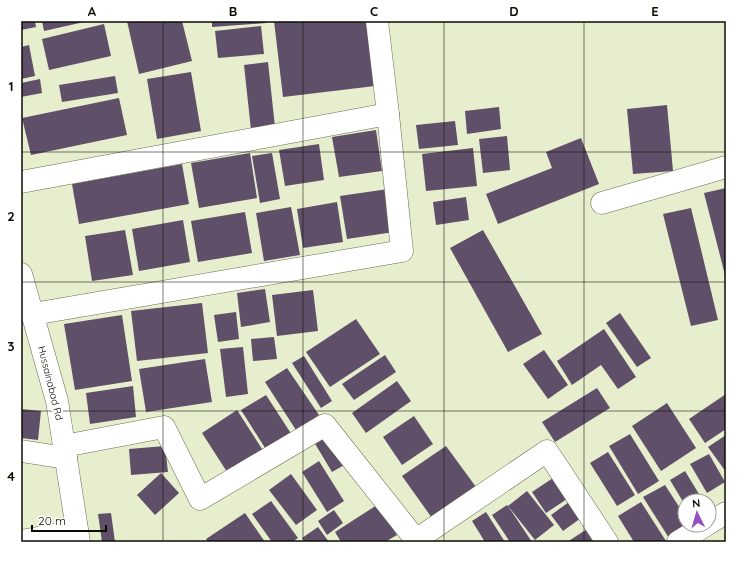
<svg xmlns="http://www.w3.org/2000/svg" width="747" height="563" font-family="Quicksand,sans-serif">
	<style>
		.building { fill: #5f4f69 }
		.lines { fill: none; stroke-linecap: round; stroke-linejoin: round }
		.minor-casing { stroke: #696f52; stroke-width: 23 }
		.minor { stroke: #fff; stroke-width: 22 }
		.grid { fill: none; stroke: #0b0d04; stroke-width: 1; stroke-opacity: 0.55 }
		.labels { text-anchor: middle; stroke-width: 4; stroke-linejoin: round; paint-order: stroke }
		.street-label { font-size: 10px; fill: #0b0d04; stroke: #fff }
		.neatline { fill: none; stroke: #0b0d04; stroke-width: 1.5 }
		.grid-label { font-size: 13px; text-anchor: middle; font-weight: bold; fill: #0b0d04 }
	</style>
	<rect width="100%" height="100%" fill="#e7eecd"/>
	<g class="building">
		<path d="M21,21h14l1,6 -15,3z"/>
		<path d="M42,21h42v1l-40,9z"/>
		<path d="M127,21h55l10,40 -53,13z"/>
		<path d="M212,21h54v2l-54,4z"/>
		<path d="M274,21h93l8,65 -92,11z"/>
		<path d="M104,24l7,32 -62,14 -7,-31z"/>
		<path d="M261,26l3,28 -46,4 -3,-27z"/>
		<path d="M29,45l6,31 -14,3v-32z"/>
		<path d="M268,62l7,65 -24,3 -7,-65z"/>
		<path d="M191,72l10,59 -44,8 -10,-60z"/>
		<path d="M115,76l3,17 -56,9 -3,-17z"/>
		<path d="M40,79l2,14 -21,4v-14z"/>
		<path d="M119,98l8,37 -96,20 -9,-37z"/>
		<path d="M667,105l6,66 -40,3 -6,-65z"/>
		<path d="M499,107l2,22 -34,5 -2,-23z"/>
		<path d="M455,121l3,24 -39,4 -3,-24z"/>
		<path d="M376,130l6,41 -43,6 -7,-40z"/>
		<path d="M507,136l3,34 -27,3 -4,-34z"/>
		<path d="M581,138l18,46 -101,40 -12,-30 66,-26 -6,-16z"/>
		<path d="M319,144l5,36 -39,6 -6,-36z"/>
		<path d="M473,148l4,38 -51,5 -4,-37z"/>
		<path d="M250,153l7,45 -58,10 -8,-45z"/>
		<path d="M272,153l8,46 -20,4 -8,-47z"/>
		<path d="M182,164l7,40 -110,20 -7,-40z"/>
		<path d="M726,188v87h-1l-21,-82z"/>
		<path d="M388,189l6,43 -47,7 -7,-43z"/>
		<path d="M466,197l3,23 -33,5 -3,-23z"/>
		<path d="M337,202l6,40 -40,6 -6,-39z"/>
		<path d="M291,207l9,48 -36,6 -8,-48z"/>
		<path d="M691,208l27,112 -27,6 -28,-112z"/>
		<path d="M245,212l7,41 -54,9 -7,-41z"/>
		<path d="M183,220l7,42 -51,9 -7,-42z"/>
		<path d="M125,230l8,45 -41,6 -7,-45z"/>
		<path d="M483,230l59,104 -34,18 -58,-104z"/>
		<path d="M265,289l5,33 -29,5 -4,-34z"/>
		<path d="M313,290l5,41 -41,5 -5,-41z"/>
		<path d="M202,303l6,50 -71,8 -6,-50z"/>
		<path d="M236,312l3,27 -21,3 -4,-27z"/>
		<path d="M620,313l31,45 -14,9 -31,-44z"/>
		<path d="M122,315l10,66 -57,9 -11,-66z"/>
		<path d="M356,319l24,35 -50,33 -24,-35z"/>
		<path d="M604,329l32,48 -18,12 -17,-24 -29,20 -15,-24z"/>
		<path d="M274,337l3,22 -24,2 -2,-22z"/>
		<path d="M243,347l5,47 -22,3 -6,-48z"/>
		<path d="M544,350l24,35 -20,14 -25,-35z"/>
		<path d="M385,355l11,17 -42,28 -12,-16z"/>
		<path d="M304,356l28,45 -11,7 -29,-45z"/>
		<path d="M205,359l7,43 -66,10 -7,-43z"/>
		<path d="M287,368l32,47 -23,15 -31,-48z"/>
		<path d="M397,381l14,20 -45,32 -14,-20z"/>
		<path d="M133,386l3,31 -46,7 -4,-31z"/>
		<path d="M597,388l13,20 -55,34 -13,-20z"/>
		<path d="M726,394v35l-21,14 -16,-24z"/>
		<path d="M266,395l26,40 -25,16 -26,-41z"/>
		<path d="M667,403l29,45 -35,23 -29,-45z"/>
		<path d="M21,409l20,2 -3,29 -17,-2z"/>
		<path d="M237,410l27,42 -35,23 -27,-42z"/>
		<path d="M414,416l19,28 -31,21 -19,-28z"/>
		<path d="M328,434l18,30 -14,8 -18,-30z"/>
		<path d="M630,434l29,47 -21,13 -29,-48z"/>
		<path d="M726,435v37l-18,-25z"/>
		<path d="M165,446l3,26 -37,3 -2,-26z"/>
		<path d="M446,446l30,41 -44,31 -30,-42z"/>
		<path d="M608,452l27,43 -18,11 -27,-43z"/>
		<path d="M709,454l16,28 -18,11 -17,-29z"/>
		<path d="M319,461l25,40 -17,11 -25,-40z"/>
		<path d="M685,471l17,28 -3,2h-14v4l-15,-25z"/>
		<path d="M161,473l18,20 -24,22 -18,-20z"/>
		<path d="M291,474l26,36 -21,15 -27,-35z"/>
		<path d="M559,474l14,21 -27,18 -14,-21z"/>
		<path d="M665,485l20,31v9l-16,13 -26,-41z"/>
		<path d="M527,491l27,34 -19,15 -27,-34z"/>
		<path d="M576,497l12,16 -25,18 -12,-16z"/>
		<path d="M271,501l27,37 -6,4h-20l-20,-28z"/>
		<path d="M641,502l25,39 -2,1h-30l-16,-26z"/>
		<path d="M377,505l20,30 -12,7h-44l-6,-10z"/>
		<path d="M507,505l1,1 24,36h-22l-18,-27z"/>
		<path d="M334,510l9,13 -16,12 -9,-14z"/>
		<path d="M486,512l19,30h-20l-13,-21z"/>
		<path d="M111,513l4,29h-13l-4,-28z"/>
		<path d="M245,513l20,29h-57l-2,-3z"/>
		<path d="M595,524l11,18h-39z"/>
		<path d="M318,527l11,15h-24l-3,-4z"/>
	</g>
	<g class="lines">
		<defs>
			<g id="minor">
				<path d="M377,21l11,93"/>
				<path d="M21,182l367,-68 14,137 -369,63"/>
				<path d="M602,203l124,-36"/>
				<path d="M21,274l36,127 22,141"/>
				<path d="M64,446l100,-19 36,72 125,-74 91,115 -3,2"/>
				<path d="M21,451l45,7"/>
				<path d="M709,523l17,-10"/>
				<path d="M21,541l56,-10"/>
				<path d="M417,542l-1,-2 131,-89 60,91"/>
				<path d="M678,542l28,-17"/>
			</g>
		</defs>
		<use href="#minor" class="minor-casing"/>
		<use href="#minor" class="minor"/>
	</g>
	<path class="grid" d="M163,21v521M303,21v521M444,21v521M584,21v521M21,152h705M21,282h705M21,411h705"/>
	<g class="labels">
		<g class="street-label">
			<text transform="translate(51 383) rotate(76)" y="4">Hussainabad Rd</text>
		</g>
	</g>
	<rect width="747" height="563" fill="none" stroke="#ffffff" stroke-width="44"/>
	<g transform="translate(697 513) rotate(355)"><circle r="19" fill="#ffffff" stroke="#9d9e9b"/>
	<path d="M0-3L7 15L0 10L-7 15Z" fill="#984fc2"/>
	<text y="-6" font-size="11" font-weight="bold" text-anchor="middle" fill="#0b0d04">N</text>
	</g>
	<path d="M32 525v6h74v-6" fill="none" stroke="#0b0d04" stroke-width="2"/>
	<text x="38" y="525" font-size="12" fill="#0b0d04" stroke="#ffffff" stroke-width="3" paint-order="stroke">20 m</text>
	<rect x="22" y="22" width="703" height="519" class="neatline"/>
	<g class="grid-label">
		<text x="92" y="16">A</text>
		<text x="233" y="16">B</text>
		<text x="374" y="16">C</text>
		<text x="514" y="16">D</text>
		<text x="655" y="16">E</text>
		<text x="11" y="91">1</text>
		<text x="11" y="221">2</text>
		<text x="11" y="351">3</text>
		<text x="11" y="481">4</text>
	</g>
</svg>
